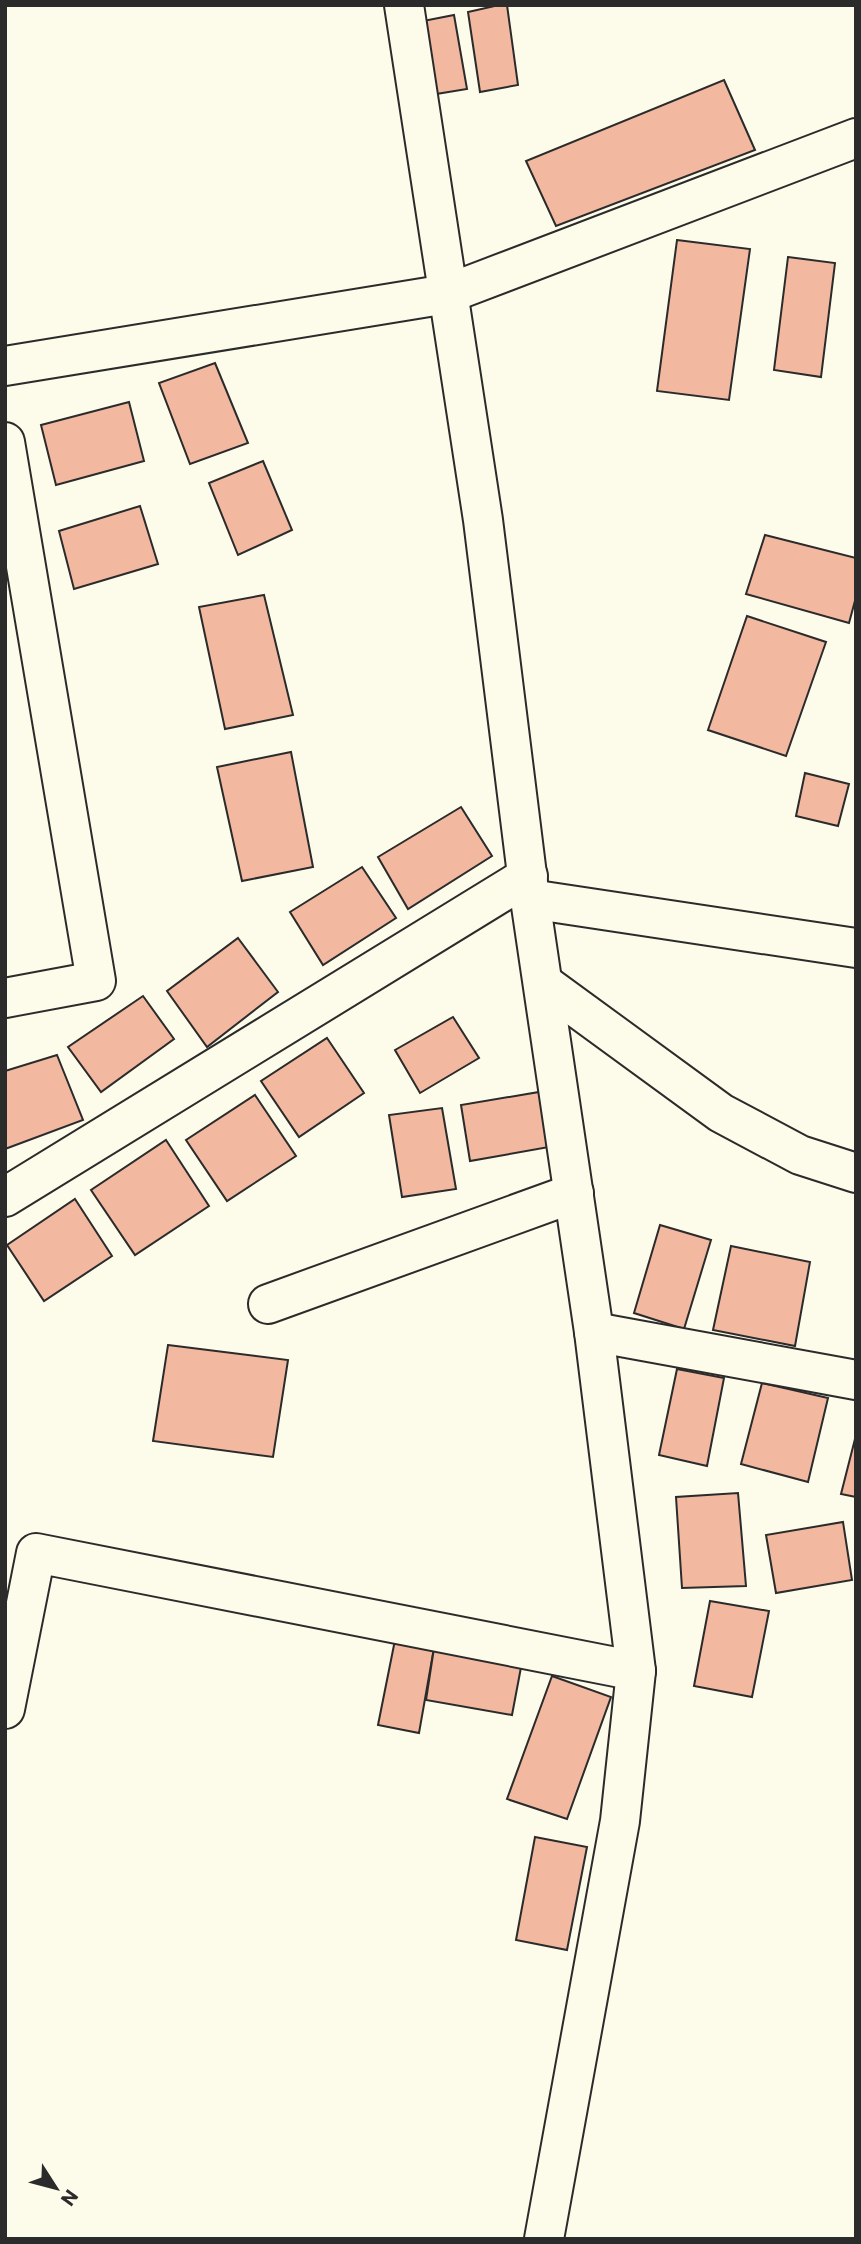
<svg xmlns="http://www.w3.org/2000/svg" width="861" height="2244" font-family="Commissioner,sans-serif">
	<style>
		.building { fill: #f2b8a0; stroke: #2b2b2b; stroke-width: 2 }
		.lines { fill: none; stroke-linecap: round; stroke-linejoin: round }
		.minor-casing { stroke: #2b2b2b; stroke-width: 42 }
		.minor { stroke: #fdfbea; stroke-width: 38 }
	</style>
	<rect width="100%" height="100%" fill="#fdfbea"/>
	<g class="building">
		<path d="M499,5h8l11,80 -38,7 -12,-80z"/>
		<path d="M454,15l13,74 -37,6 -12,-73z"/>
		<path d="M724,80l31,70 -199,76 -30,-65z"/>
		<path d="M677,240l73,9 -21,151 -72,-9z"/>
		<path d="M788,257l47,6 -14,114 -47,-7z"/>
		<path d="M215,363l33,80 -58,21 -31,-81z"/>
		<path d="M129,402l15,59 -88,24 -15,-60z"/>
		<path d="M263,461l29,69 -54,25 -29,-72z"/>
		<path d="M140,506l18,58 -84,25 -15,-58z"/>
		<path d="M765,535l91,23v39l-7,26 -103,-29z"/>
		<path d="M264,595l29,120 -68,14 -26,-122z"/>
		<path d="M747,616l79,26 -40,114 -78,-26z"/>
		<path d="M291,752l22,115 -71,14 -25,-114z"/>
		<path d="M805,773l44,11 -11,42 -42,-10z"/>
		<path d="M461,807l31,49 -84,53 -30,-52z"/>
		<path d="M362,867l34,51 -73,47 -33,-53z"/>
		<path d="M238,938l40,54 -71,55 -40,-56z"/>
		<path d="M143,996l31,43 -73,53 -33,-45z"/>
		<path d="M453,1017l26,41 -59,35 -25,-43z"/>
		<path d="M327,1038l37,55 -65,44 -38,-56z"/>
		<path d="M57,1055l26,65 -78,29v-78z"/>
		<path d="M539,1092l10,55 -79,14 -9,-56z"/>
		<path d="M255,1095l41,61 -69,45 -41,-61z"/>
		<path d="M442,1108l14,81 -54,8 -13,-82z"/>
		<path d="M166,1140l43,66 -74,49 -44,-65z"/>
		<path d="M75,1199l37,57 -68,45 -37,-56z"/>
		<path d="M660,1225l51,15 -27,89 -50,-16z"/>
		<path d="M731,1246l79,16 -15,84 -82,-16z"/>
		<path d="M168,1345l120,15 -15,97 -120,-16z"/>
		<path d="M677,1369l47,9 -17,88 -48,-11z"/>
		<path d="M762,1383l66,15 -20,84 -67,-18z"/>
		<path d="M856,1435v62l-15,-3z"/>
		<path d="M738,1493l8,93 -64,2 -6,-91z"/>
		<path d="M843,1522l9,58 -76,13 -10,-58z"/>
		<path d="M710,1601l59,10 -17,86 -58,-11z"/>
		<path d="M395,1640l39,8 -15,85 -41,-8z"/>
		<path d="M434,1648l88,14 -10,53 -86,-15z"/>
		<path d="M552,1676l59,21 -44,122 -60,-20z"/>
		<path d="M535,1837l52,10 -20,103 -51,-10z"/>
	</g>
	<g class="lines">
		<defs>
			<g id="minor">
				<path d="M404,5l79,515 47,379 64,433 42,339 -16,150 -76,418"/>
				<path d="M5,366l442,-72 409,-156"/>
				<path d="M5,442l91,539 -91,17"/>
				<path d="M530,899l326,49"/>
				<path d="M543,983l178,130 79,42 56,18"/>
				<path d="M5,1197l523,-321"/>
				<path d="M268,1304l306,-111"/>
				<path d="M594,1332l262,48"/>
				<path d="M5,1709l31,-156 600,118"/>
			</g>
		</defs>
		<use href="#minor" class="minor-casing"/>
		<use href="#minor" class="minor"/>
	</g>
	<rect width="861" height="2244" fill="none" stroke="#2b2b2b" stroke-width="14"/>
	<g transform="translate(56 2188) rotate(126)" stroke="#fdfbea" stroke-width="5" paint-order="stroke">
	<path d="M0-5L12 26L0 18L-12 26Z" fill="#2b2b2b"/>
	<text y="-10" font-size="19" font-weight="bold" text-anchor="middle" fill="#2b2b2b">N</text>
	</g>
</svg>
